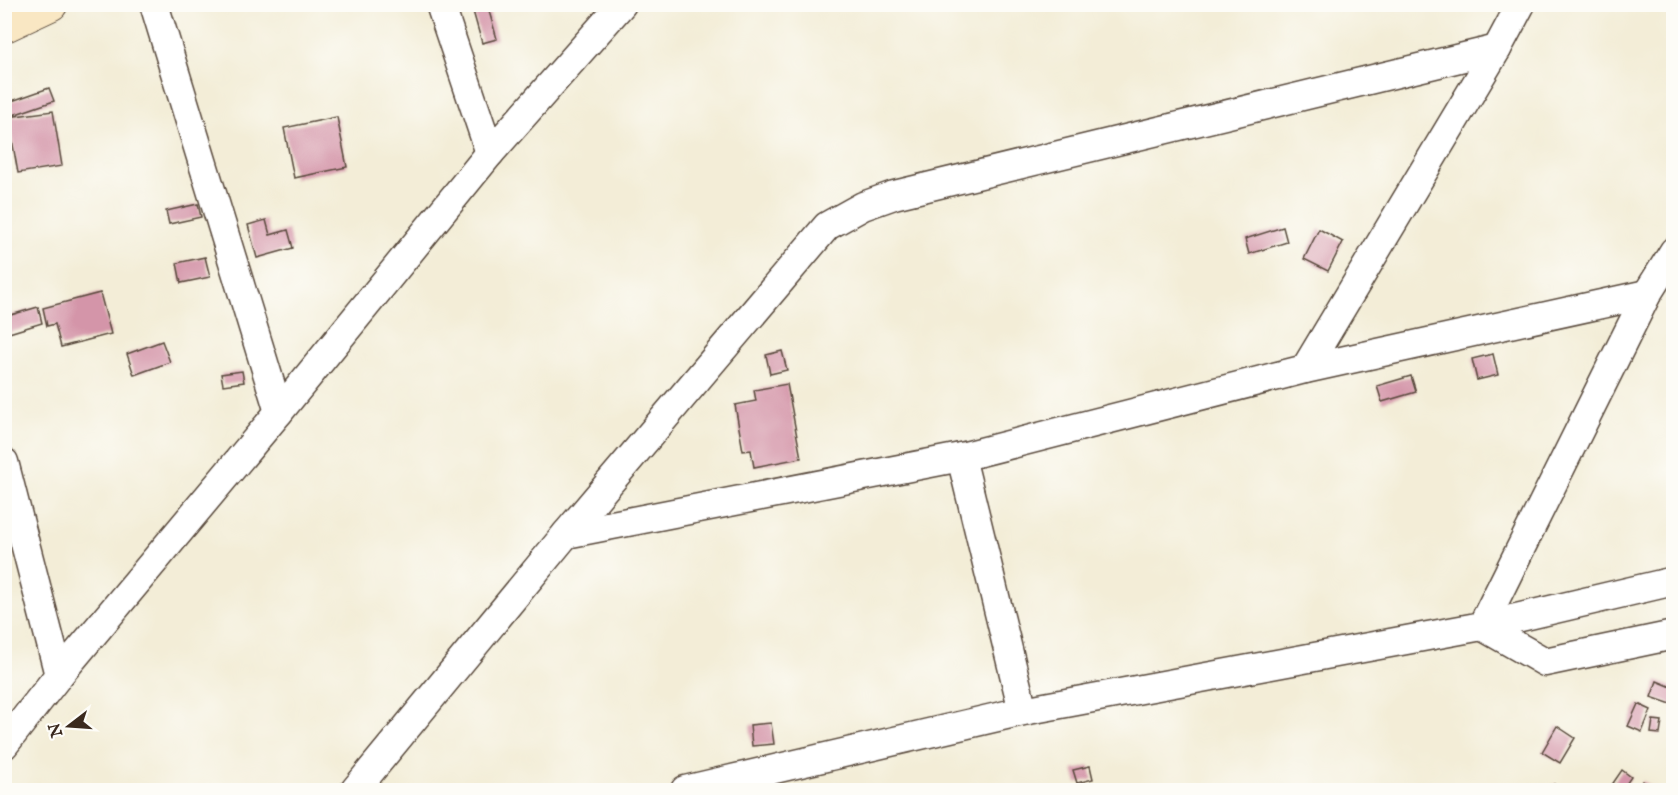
<svg xmlns="http://www.w3.org/2000/svg" width="1678" height="795" font-family="'IM FELL English',serif">
	<style>
		.building { fill: #d495a9 }
		.lines { fill: none; stroke-linecap: round; stroke-linejoin: round }
		.street-casing { stroke: #57473a; stroke-width: 31 }
		.secondary-casing { stroke: #57473a; stroke-width: 35 }
		.street { stroke: #fff; stroke-width: 28 }
		.secondary { stroke: #f9e7c3; stroke-width: 33 }
	</style>
	<rect width="100%" height="100%" fill="#fdfcf7"/>
	<filter id="ink" filterUnits="userSpaceOnUse"><feTurbulence type="fractalNoise" baseFrequency=".0167" numOctaves="2"/><feDisplacementMap in="SourceGraphic" scale="12" xChannelSelector="R" yChannelSelector="G"/><feConvolveMatrix kernelMatrix="1 2 1 2 8 2 1 2 1" color-interpolation-filters="sRGB"/></filter>
	<filter id="wash" filterUnits="userSpaceOnUse"><feTurbulence type="fractalNoise" baseFrequency=".008" numOctaves="4" result="noise"/><feDisplacementMap in="SourceGraphic" scale="24" xChannelSelector="R" yChannelSelector="G"/><feGaussianBlur stdDeviation="1.35" result="paint"/><feColorMatrix in="noise" values="0 0 0 0 0 0 0 0 0 0 0 0 0 0 0 0 0 1.4 0 .05"/><feComposite in="paint" operator="in"/></filter>
	<g filter="url(#wash)">
		<rect width="100%" height="100%" fill="#f3edd7"/>
		<g id="blocks">
			<g class="building">
				<path d="M471,4h16l10,35 -15,4z"/>
				<path d="M49,88l5,13 -41,14 -4,-13z"/>
				<path d="M53,111l9,55 -44,7 -10,-56z"/>
				<path d="M337,117l10,50 -53,11 -10,-50z"/>
				<path d="M5,159l4,15 -4,2z"/>
				<path d="M198,204l3,13 -32,7 -3,-13z"/>
				<path d="M266,220l4,15 18,-5 5,18 -36,10 -9,-33z"/>
				<path d="M1283,227l4,15 -38,12 -4,-15z"/>
				<path d="M1319,229l24,13 -15,29 -24,-12z"/>
				<path d="M205,257l5,20 -29,6 -4,-20z"/>
				<path d="M100,293l11,41 -50,13 -6,-23 -8,2 -4,-18z"/>
				<path d="M38,307l4,16 -33,10 -5,-16z"/>
				<path d="M162,341l8,21 -36,13 -7,-21z"/>
				<path d="M782,351l5,19 -17,4 -4,-19z"/>
				<path d="M1493,354l5,21 -21,5 -5,-21z"/>
				<path d="M242,371l2,11 -21,3 -2,-11z"/>
				<path d="M1411,376l5,16 -34,10 -5,-16z"/>
				<path d="M787,384l14,74 -47,9 -3,-17 -8,1 -8,-46 21,-4 -2,-11z"/>
				<path d="M1657,681l17,7v17l-23,-8z"/>
				<path d="M1638,704l13,6 -9,22 -14,-6z"/>
				<path d="M1653,720l9,1 -2,13 -9,-1z"/>
				<path d="M771,723l3,21 -22,2 -2,-21z"/>
				<path d="M1557,726l18,12 -15,25 -18,-11z"/>
				<path d="M1090,766l3,13 -16,4 -4,-13z"/>
				<path d="M1622,770l9,7 -9,13h-11l-2,-1z"/>
				<path d="M1643,781l11,8 -1,1h-16z"/>
				<path d="M1554,784l7,6h-14z"/>
			</g>
		</g>
	</g>
	<g filter="url(#ink)">
		<use href="#blocks" fill-opacity="0" stroke="#57473a" stroke-width="1.5"/>
		<g class="lines">
			<defs>
				<g id="street">
					<path d="M154,4l125,408"/>
					<path d="M440,4l50,149"/>
					<path d="M1521,4l-24,45 -192,320 342,-75"/>
					<path d="M961,457l62,254"/>
					<path d="M4,462l55,213"/>
					<path d="M566,534l395,-77 344,-88"/>
					<path d="M1482,626l63,36 129,-27"/>
					<path d="M1482,626l192,-45"/>
					<path d="M4,745l55,-70 220,-263 211,-259 132,-149"/>
					<path d="M355,790l211,-256 261,-308 36,-20 31,-11 603,-146"/>
					<path d="M685,790l338,-79 459,-85 165,-332 27,-43"/>
				</g>
				<path id="secondary" d="M4,26l47,-22"/>
			</defs>
			<use href="#street" class="street-casing"/>
			<use href="#secondary" class="secondary-casing"/>
			<use href="#street" class="street"/>
			<use href="#secondary" class="secondary"/>
		</g>
	</g>
	<rect width="1678" height="795" fill="none" stroke="#fdfcf7" stroke-width="24"/>
	<g transform="translate(69 726) rotate(253)" stroke="#fdfcf7" stroke-width="4.5" paint-order="stroke">
	<path d="M0-4.5L10 22L0 15L-10 22Z" fill="#3b2a1e"/>
	<text y="-9" font-size="16" font-weight="bold" text-anchor="middle" fill="#3b2a1e">N</text>
	</g>
</svg>
